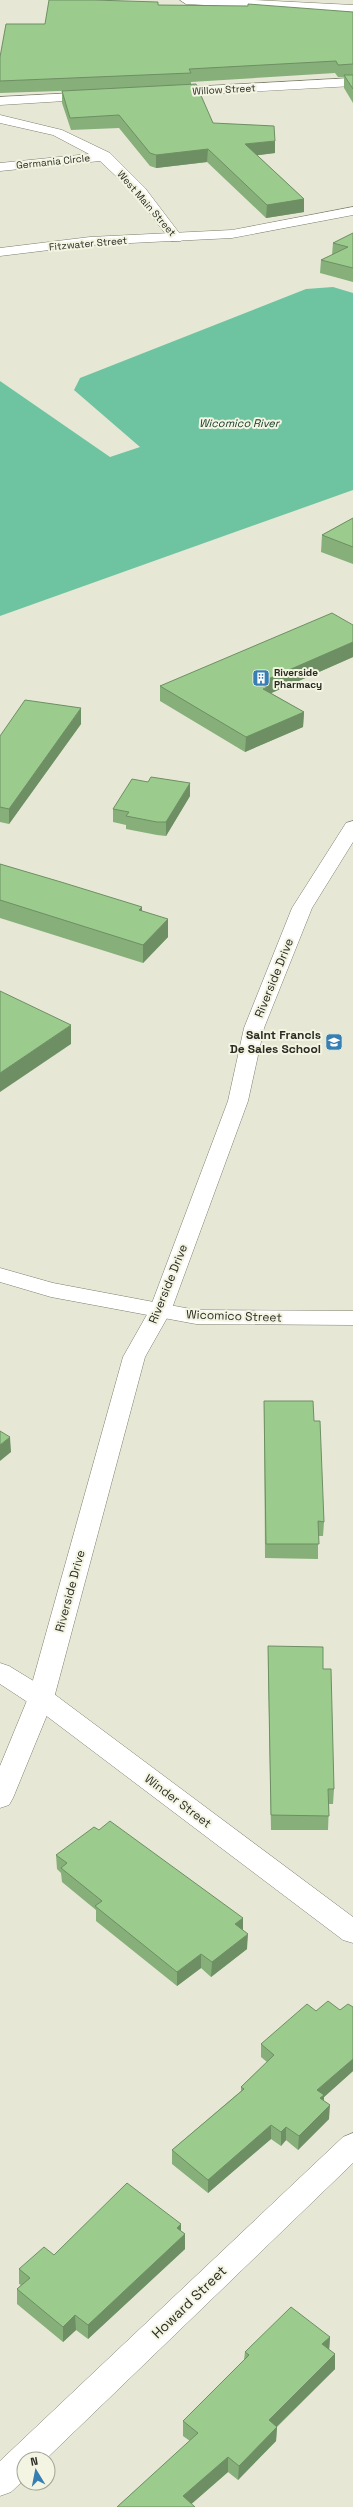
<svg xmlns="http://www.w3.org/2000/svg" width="353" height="2507" font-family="'Space Grotesk',sans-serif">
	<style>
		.water { fill: #6ec4a0 }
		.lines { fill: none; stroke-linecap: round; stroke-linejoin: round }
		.street-casing { stroke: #7d7e6d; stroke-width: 1 }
		.secondary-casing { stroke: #7d7e6d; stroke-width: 1 }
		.primary-casing { stroke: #7d7e6d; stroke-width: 1 }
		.street { fill: #fff; fill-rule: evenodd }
		.secondary { fill: #fff; fill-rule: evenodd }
		.primary { fill: #fff; fill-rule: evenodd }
		.wall { fill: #86af79 }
		.shaded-wall { fill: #6d8f63 }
		.building { fill: #9ccc8d; stroke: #6d8f63 }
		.labels { text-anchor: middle; stroke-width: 4; stroke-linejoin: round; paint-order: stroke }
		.far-street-label { font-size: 10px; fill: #2b2b24; stroke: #f3f5e2 }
		.far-poi-label { font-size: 10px; font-weight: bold; fill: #2b2b24; stroke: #f3f5e2; text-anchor: start }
		.far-water-label { font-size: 11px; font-style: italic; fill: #103728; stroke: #f3f5e2 }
		.street-label { font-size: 12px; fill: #2b2b24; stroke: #f3f5e2 }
		.poi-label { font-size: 12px; font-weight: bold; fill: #2b2b24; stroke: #f3f5e2; text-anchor: end }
		.near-street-label { font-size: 14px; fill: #2b2b24; stroke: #f3f5e2 }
	</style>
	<rect width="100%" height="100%" fill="#e6e8d5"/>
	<path class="water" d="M333,287l20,6v197l-353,126v-235l110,76 30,-10 -66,-57 6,-12 226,-89z"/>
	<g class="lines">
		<defs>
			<g id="street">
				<path d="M353,78v8l-184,10 -6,-4 6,-4z"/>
				<path d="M92,92l6,4 -1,3 -97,6v-8z"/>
				<path d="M0,115l62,15 48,23 35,35 38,50 -2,3h-10l-36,-47 -35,-33 -100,10v-8l89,-9 -36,-19 -53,-12z"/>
				<path d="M0,1268l53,15 143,27 157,1v14l-157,-1 -145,-27 -51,-15z"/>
				<path d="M0,1663l9,3 41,25 303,226v26l-10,-3 -311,-235 -32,-21z"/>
				<path d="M353,2133v30l-307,296h-22v21l-13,12 -11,4v-35l343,-324z"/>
			</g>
			<g id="secondary">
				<path d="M353,207v8l-121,23 -142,7 -90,11v-8l90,-11 142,-7z"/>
				<path d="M353,821v21l-41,66 -48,120 -16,73 -77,210 -26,46 -91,341 -41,100 -4,7 -9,3v-42l28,-68 95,-341 26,-46 79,-210 16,-73 48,-120 54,-85z"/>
			</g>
			<path id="primary" d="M180,0h74l99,5v8l-167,-9z"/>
		</defs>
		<use href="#street" class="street-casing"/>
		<use href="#secondary" class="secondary-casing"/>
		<use href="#primary" class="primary-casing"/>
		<use href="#street" class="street"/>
		<use href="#secondary" class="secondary"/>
		<use href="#primary" class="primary"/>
	</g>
	<g class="wall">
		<path d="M158,5l195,7v91l-9,-15v-11h-6l-3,-4 -144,9v2l22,39 62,30 -18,2 47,44v13l-38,6 -59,-56 -51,6 -6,-2 -31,-38 -48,2 -9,-27v-12l26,-1 -88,3v-36l45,-33z"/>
		<path d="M353,233v49l-33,-9 1,-13 11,-5 1,-12z"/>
		<path d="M353,518v46l-32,-12 1,-17z"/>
		<path d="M353,625v32l-82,36 33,19 -1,15 -58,25 -85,-51v-15z"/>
		<path d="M81,724l-72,100 -9,-2v-86z"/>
		<path d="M190,796l-24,40 -9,-1 -31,-6v-4l-13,-3v-13z"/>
		<path d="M0,864l142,47 26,26 -25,26 -143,-45z"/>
		<path d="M264,1401l50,20 10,101 -1,14h-5v23l-53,-1z"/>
		<path d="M268,1646l55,23 11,120 -1,15h-4l-1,26h-57l-3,-169z"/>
		<path d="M99,1830l144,100 4,19 -36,28 -10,-9 -24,18 -81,-65v-11l-34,-28 -1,-9 -4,-4 -1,-14z"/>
		<path d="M353,2007v64l-29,26v4l5,18 -31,31 -12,-10 -5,6 -10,-7 -63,54 -36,-29v-14l69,-59v-4l26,-25 -6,-5v-13l55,-33 24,-1z"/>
		<path d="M181,2224v7l4,3v15l-97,90 -12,-9 -13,12 -46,-38v-15l4,-4 -2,-1v-15l35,-14z"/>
		<path d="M330,2337l-1,13 6,4v15l-58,58 -1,14 -38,39 -10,-8 -37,32 -74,3 73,-66 -7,-5v-15l61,-61 1,-8z"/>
	</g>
	<g class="shaded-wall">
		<path d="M275,141v12l-30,4v-13z"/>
		<path d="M208,149l-1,13 -51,6v-13z"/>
		<path d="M304,199v13l-38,6 1,-13z"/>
		<path d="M353,642v15l-86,38 -8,-12z"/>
		<path d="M81,708v16l-72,100v-15z"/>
		<path d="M304,712l-1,15 -58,25 1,-15z"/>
		<path d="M190,783v13l-24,40v-14z"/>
		<path d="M142,907v18l-3,-15z"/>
		<path d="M168,919v18l-25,26v-18z"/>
		<path d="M71,1025v19l-71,48v-19z"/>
		<path d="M10,1437l1,15 -11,9v-16z"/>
		<path d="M243,1918v14l-8,-8z"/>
		<path d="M248,1934l-1,15 -36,28 1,-15z"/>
		<path d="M201,1954v14l-24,18v-14z"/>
		<path d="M353,2059v12l-29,26 -1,11 -6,-18z"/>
		<path d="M330,2105l-1,14 -31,31 1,-14z"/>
		<path d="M271,2125v14l-63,54v-13z"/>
		<path d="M286,2127v13l-5,6v-14z"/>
		<path d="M181,2224v14l4,-4v15l-97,90v-14z"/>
		<path d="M75,2315l1,15 -13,12v-15z"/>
		<path d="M330,2337l-1,14 -7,-7z"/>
		<path d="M335,2354v15l-67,66 1,-15z"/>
		<path d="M277,2427l-1,14 -38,39 1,-14z"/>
		<path d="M228,2457v15l-40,35 -5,-11z"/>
	</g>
	<g class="building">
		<path d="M49,0h45l64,2v3l90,1v-2l105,8v52l-15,1 -2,-4 -147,8 2,4 -191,8v-24l6,-33h39z"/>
		<path d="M344,75h9v14z"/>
		<path d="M196,84l17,39 61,3 1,15 -30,3 59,55 -37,6 -59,-56 -52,6 -6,-2 -31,-38 -49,3 -8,-27z"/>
		<path d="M353,233v35l-32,-8 27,-13 -15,-4z"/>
		<path d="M353,518v29l-31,-12z"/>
		<path d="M332,613l21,12v17l-94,41 8,5 -4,1 41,23 -58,25 -86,-51z"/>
		<path d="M25,700l56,8 -72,101 -9,-2v-71z"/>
		<path d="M151,777l39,6 -24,39h-9l-31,-6 3,-4 -16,-3 19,-30 16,3z"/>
		<path d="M0,864l61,18 81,25 -3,3 29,9 -25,26 -143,-45z"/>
		<path d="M0,991l71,34 -71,48z"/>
		<path d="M264,1401h49l1,20h6l4,101 -6,-1 1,23h-53z"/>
		<path d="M0,1431l10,6 -10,8z"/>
		<path d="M268,1646l55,1v22h8l3,120h-6l1,27 -58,-1z"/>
		<path d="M110,1821l133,97 -8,6 13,10 -36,28 -11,-8 -24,18 -82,-66 7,-5 -41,-33 6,-5 -11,-8 38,-28 5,3z"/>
		<path d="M328,2001l12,9 8,-6 5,3v52l-36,31 7,5 -4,3 10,7 -31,31 -13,-9 -5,5 -10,-7 -63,55 -36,-30 72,-61 -3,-2 33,-32 -13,-11 46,-40 9,7z"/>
		<path d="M127,2183l54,41 -4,4 8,6 -97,91 -13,-10 -12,12 -46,-38 13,-11 -11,-9 25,-22 10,8z"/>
		<path d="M291,2307l39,30 -8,7 13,10 -66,66 8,7 -38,39 -11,-9 -45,39 12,11h-78l81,-74 -15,-12 66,-66 -4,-3z"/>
	</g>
	<defs>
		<symbol id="building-square" viewBox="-11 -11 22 22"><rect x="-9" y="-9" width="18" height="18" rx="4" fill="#377eb3" stroke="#f3f5e2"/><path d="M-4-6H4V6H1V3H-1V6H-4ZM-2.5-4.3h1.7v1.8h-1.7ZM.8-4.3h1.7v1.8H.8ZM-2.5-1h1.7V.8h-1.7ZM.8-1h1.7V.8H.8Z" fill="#fff"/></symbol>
		<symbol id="school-square" viewBox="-11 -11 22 22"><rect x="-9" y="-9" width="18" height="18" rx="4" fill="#377eb3" stroke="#f3f5e2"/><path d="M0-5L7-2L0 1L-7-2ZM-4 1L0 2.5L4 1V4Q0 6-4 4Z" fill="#fff"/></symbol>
	</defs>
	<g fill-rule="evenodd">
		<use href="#building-square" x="251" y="668" width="20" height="20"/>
		<use href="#school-square" x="324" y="1032" width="20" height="20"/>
	</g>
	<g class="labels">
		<g class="far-street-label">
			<text transform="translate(224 89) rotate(-3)" y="4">Willow Street</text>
			<text transform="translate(53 161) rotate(-6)" y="4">Germania Circle</text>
			<text transform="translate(147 203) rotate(49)" y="4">West Main Street</text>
			<text transform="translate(88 243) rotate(-5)" y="4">Fitzwater Street</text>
		</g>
		<g class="far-poi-label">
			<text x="274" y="676">Riverside<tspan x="274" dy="12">Pharmacy</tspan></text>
		</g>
		<g class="far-water-label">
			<text x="239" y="427">Wicomico River</text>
		</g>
		<g class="street-label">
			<text transform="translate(274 978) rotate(-68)" y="4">Riverside Drive</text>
			<text transform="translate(168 1284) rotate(-68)" y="4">Riverside Drive</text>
			<text transform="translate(234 1316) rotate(2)" y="4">Wicomico Street</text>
			<text transform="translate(70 1591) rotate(-75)" y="4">Riverside Drive</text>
			<text transform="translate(178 1801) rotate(37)" y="4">Winder Street</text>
		</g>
		<g class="poi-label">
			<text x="321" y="1039">Saint Francis<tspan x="321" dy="14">De Sales School</tspan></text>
		</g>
		<g class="near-street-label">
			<text transform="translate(189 2302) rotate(-44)" y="5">Howard Street</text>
		</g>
	</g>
	<g transform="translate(36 2471) rotate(350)"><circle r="19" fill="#f3f5e2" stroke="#a3a496"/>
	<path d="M0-3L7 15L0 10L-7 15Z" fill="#377eb3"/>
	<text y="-6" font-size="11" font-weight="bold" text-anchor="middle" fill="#2b2b24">N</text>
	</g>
</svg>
